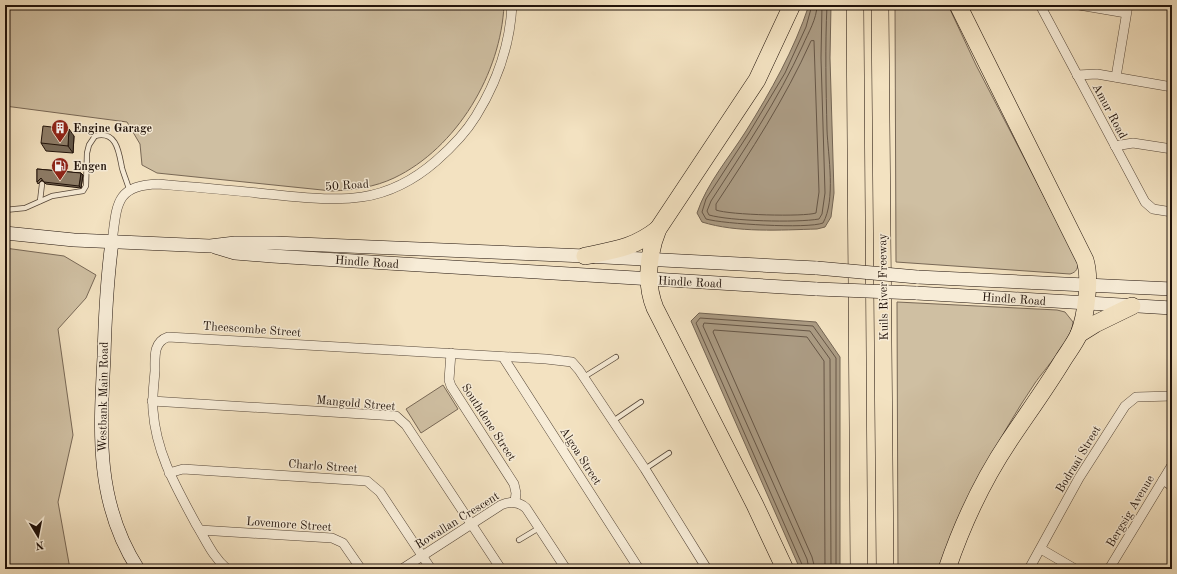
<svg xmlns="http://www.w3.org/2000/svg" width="1177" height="574" font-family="'Old Standard TT',serif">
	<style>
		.green { fill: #cfbfa2; stroke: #786856 }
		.water { fill: #ab9b83; stroke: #736453 }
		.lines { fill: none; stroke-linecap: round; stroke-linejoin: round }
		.shore { stroke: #665646; stroke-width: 1 }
		.lane-casing { stroke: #554638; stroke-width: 6 }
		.street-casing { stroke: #554638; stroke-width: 10 }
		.secondary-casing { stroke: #20120a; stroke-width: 14 }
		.highway-casing { stroke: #20120a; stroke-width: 18 }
		.lane { stroke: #f7ecd7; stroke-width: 4.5 }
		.street { stroke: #f7ecd7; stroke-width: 9 }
		.secondary { stroke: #f7ecd7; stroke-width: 13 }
		.highway { stroke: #f3e2c1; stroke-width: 17 }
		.secondary-bridge-casing { stroke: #20120a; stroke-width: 14; stroke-linecap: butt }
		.secondary-bridge { stroke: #f7ecd7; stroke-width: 13 }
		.wall { fill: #7a6c5a; stroke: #20120a }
		.shaded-wall { fill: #63584a; stroke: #20120a }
		.building { fill: #8e7e69; stroke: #20120a }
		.labels { text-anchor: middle; stroke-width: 3; stroke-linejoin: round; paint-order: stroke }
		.street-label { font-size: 12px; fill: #20120a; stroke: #f7ecd7 }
		.poi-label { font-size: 12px; font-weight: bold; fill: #20120a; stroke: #f7ecd7; text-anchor: start }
	</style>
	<rect width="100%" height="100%" fill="#f3e2c1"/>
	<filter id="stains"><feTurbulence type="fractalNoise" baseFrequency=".005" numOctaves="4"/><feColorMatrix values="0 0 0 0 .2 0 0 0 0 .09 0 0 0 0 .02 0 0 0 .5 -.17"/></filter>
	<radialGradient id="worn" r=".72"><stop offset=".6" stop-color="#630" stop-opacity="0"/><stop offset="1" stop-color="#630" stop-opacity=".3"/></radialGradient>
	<g class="green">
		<path d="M5,5h499c-3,68 -47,143 -110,173 -19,9 -40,12 -62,13l-175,-18 -15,-8 -2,-21 -13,-22 -122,-16z"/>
		<path d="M895,5h53l28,60 102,197c0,6 -1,10 -8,12l-174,-12z"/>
		<path d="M5,248l59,8 32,19 -10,23 -28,31 15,106 -15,67 12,67h-65z"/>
		<path d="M897,302l160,8 8,2 8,10c0,16 -29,48 -38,61 -39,58 -71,121 -96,186h-41z"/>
		<path d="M443,385l15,24 -37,24 -15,-24z"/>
	</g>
	<g class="water">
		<path d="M809,5h22l-1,53 4,135 -3,24 -6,10 -8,2c-36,1 -80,4 -115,-7l-5,-9c10,-30 32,-55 49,-82 25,-40 48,-81 63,-126z"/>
		<path d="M699,313l117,9 24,35v212h-40l-109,-248z"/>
	</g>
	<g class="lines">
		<g class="shore">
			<path d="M812,5l-6,22 -21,46 -36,60 -43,66 -4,13 4,7c17,5 102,10 117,4 13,-23 5,-68 4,-93 -1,-42 -2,-83 0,-125"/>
			<path d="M817,5c0,14 -9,28 -14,40 -25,55 -59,105 -92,156l-4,10 2,4c21,6 87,8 110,4l3,-5 3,-21 -4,-135 1,-53"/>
			<path d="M814,41l5,151 -3,21c-12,4 -87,2 -100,-3v-6c35,-53 69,-105 95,-163z"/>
			<path d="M804,569l-108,-246 4,-5 113,8 23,32v211"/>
			<path d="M809,569l-2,-10 -104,-233 1,-3 106,8 20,28 1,210"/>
			<path d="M815,569l-3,-12 -99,-225 1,-2 93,7 17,24 1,208"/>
		</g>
		<defs>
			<g id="lane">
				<path d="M40,201l2,-17"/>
				<path d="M5,210l20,-2 27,-12 31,-5 3,-5 1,-33 2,-8 6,-9c22,-6 24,17 27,32 2,7 5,14 7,21"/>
				<path d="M584,377l32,-20"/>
				<path d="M613,421l28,-19"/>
				<path d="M645,469l24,-16"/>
				<path d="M519,540l20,-12"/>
			</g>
			<g id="street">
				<path d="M1040,5l105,197 8,7 19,3"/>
				<path d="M1079,5l47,8"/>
				<path d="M1077,75l20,-1 75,13"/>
				<path d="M1116,77l12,-72"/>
				<path d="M1115,146l18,-3 39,6"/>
				<path d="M112,242c5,-37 3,-57 46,-58 36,3 73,6 109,10 67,6 114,15 169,-33 15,-13 29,-27 40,-45 21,-34 34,-70 36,-111"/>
				<path d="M451,353l-2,27 2,6 63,98 2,9 -1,9"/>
				<path d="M503,357l136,212"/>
				<path d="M152,401l244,15 10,9 95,144"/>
				<path d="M169,473l14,-4 184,12 13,11 51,77"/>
				<path d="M1163,480l9,6"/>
				<path d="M200,530l132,8 11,5 18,26"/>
				<path d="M1041,549l34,20"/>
				<path d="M227,569c-15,-13 -21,-29 -31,-45 -20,-37 -40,-71 -43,-114 -1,-13 1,-26 2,-39 0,-14 -2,-29 13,-34l378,22 26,3 7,8 66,99 62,100"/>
				<path d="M402,569l99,-64c9,-4 17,-4 25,3l40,61"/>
				<path d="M1029,569l50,-91 46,-72 11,-9 36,-1"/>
				<path d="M1109,569l63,-104"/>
			</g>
			<g id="secondary">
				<path d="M5,233l69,7 136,6 25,-3h40l310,13 232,12"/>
				<path d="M112,242c-5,38 -7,77 -8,115 -4,75 -9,145 34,212"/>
				<path d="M215,247l20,6 37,3 545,33"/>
				<path d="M917,277l255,12"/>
				<path d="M916,293l256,15"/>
			</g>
			<g id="highway">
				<path d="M855,5l4,564"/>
				<path d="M880,5l5,564"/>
				<path d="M585,256c29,-6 49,-8 73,-27"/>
				<path d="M1079,334l16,-10 37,-18"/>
				<path d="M785,569l-30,-64 -100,-197c-10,-24 -7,-55 3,-79l99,-149 35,-75"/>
				<path d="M947,569c15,-44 36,-89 62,-128 18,-27 37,-53 54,-81 5,-8 12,-17 16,-26 7,-18 12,-56 6,-74l-127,-255"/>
			</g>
		</defs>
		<use href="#lane" class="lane-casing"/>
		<use href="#street" class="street-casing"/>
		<use href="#secondary" class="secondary-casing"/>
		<use href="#highway" class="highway-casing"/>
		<use href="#lane" class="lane"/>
		<use href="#street" class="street"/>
		<use href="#secondary" class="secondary"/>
		<use href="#highway" class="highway"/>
		<defs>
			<g id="secondary-bridge">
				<path d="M817,268l100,9"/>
				<path d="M817,289l99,4"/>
			</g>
		</defs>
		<use href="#secondary-bridge" class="secondary-bridge-casing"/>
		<use href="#secondary-bridge" class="secondary-bridge"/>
	</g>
	<g class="wall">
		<path d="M74,136l-1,17 -27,-2 -5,-8z"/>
		<path d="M37,169l44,4 2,2 -2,13 -35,-4 -4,-4 -4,4 -1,-2z"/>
	</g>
	<g class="shaded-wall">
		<path d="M69,129l5,7 -1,17 -5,-7z"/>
		<path d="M81,173l2,2 -2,13 -2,-2z"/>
	</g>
	<g class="building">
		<path d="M43,126l26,3 -1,17 -27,-3z"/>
		<path d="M37,169l44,4 -2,13 -35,-4 -3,-4 -4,4z"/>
	</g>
	<defs>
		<symbol id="building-pin" viewBox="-11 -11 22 30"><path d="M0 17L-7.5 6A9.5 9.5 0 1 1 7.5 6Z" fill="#8f2418" stroke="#f7ecd7"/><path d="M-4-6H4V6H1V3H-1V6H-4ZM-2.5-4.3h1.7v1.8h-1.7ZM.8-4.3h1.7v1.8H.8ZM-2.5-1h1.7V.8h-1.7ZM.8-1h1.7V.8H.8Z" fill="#fff"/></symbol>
		<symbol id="fuel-pin" viewBox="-11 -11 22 30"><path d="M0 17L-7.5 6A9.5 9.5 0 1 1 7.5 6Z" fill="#8f2418" stroke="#f7ecd7"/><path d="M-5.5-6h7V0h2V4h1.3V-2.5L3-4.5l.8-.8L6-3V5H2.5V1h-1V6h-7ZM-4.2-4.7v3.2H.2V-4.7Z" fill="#fff"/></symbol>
	</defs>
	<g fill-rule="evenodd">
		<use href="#building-pin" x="50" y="118" width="20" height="27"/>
		<use href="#fuel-pin" x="50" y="156" width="20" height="27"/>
	</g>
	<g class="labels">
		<g class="street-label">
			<text transform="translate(1110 111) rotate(62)" y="4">Amur Road</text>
			<text transform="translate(347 185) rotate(-4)" y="4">50 Road</text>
			<text transform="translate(367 262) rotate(4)" y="4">Hindle Road</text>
			<text transform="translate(690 282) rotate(3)" y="4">Hindle Road</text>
			<text transform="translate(883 287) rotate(-91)" y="4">Kuils River Freeway</text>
			<text transform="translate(1014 299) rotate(4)" y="4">Hindle Road</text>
			<text transform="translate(252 329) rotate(4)" y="4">Theescombe Street</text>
			<text transform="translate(103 397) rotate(-89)" y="4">Westbank Main Road</text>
			<text transform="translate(356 403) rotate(5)" y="4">Mangold Street</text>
			<text transform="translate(489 422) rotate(57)" y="4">Southdene Street</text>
			<text transform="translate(581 456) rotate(57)" y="4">Algoa Street</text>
			<text transform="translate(1078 459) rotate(-59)" y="4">Bodraai Street</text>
			<text transform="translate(323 466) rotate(4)" y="4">Charlo Street</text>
			<text transform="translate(1130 511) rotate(-59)" y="4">Bergsig Avenue</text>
			<text transform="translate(457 520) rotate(-32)" y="4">Rowallan Crescent</text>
			<text transform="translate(289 524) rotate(4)" y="4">Lovemore Street</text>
		</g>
		<g class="poi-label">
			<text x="73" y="132">Engine Garage</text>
			<text x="73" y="170">Engen</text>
		</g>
	</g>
	<rect width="1177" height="574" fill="none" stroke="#f3e2c1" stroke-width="20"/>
	<rect x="6" y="6" width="1165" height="562" fill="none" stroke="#20120a" stroke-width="2"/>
	<rect x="10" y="10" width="1157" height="554" fill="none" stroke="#20120a"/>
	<g transform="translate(38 536) rotate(170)" stroke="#f7ecd7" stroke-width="3" paint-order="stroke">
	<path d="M0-3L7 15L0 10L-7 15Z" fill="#20120a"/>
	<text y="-6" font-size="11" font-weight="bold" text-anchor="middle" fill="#20120a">N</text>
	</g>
	<rect width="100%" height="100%" filter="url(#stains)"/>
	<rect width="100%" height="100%" fill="url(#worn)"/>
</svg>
